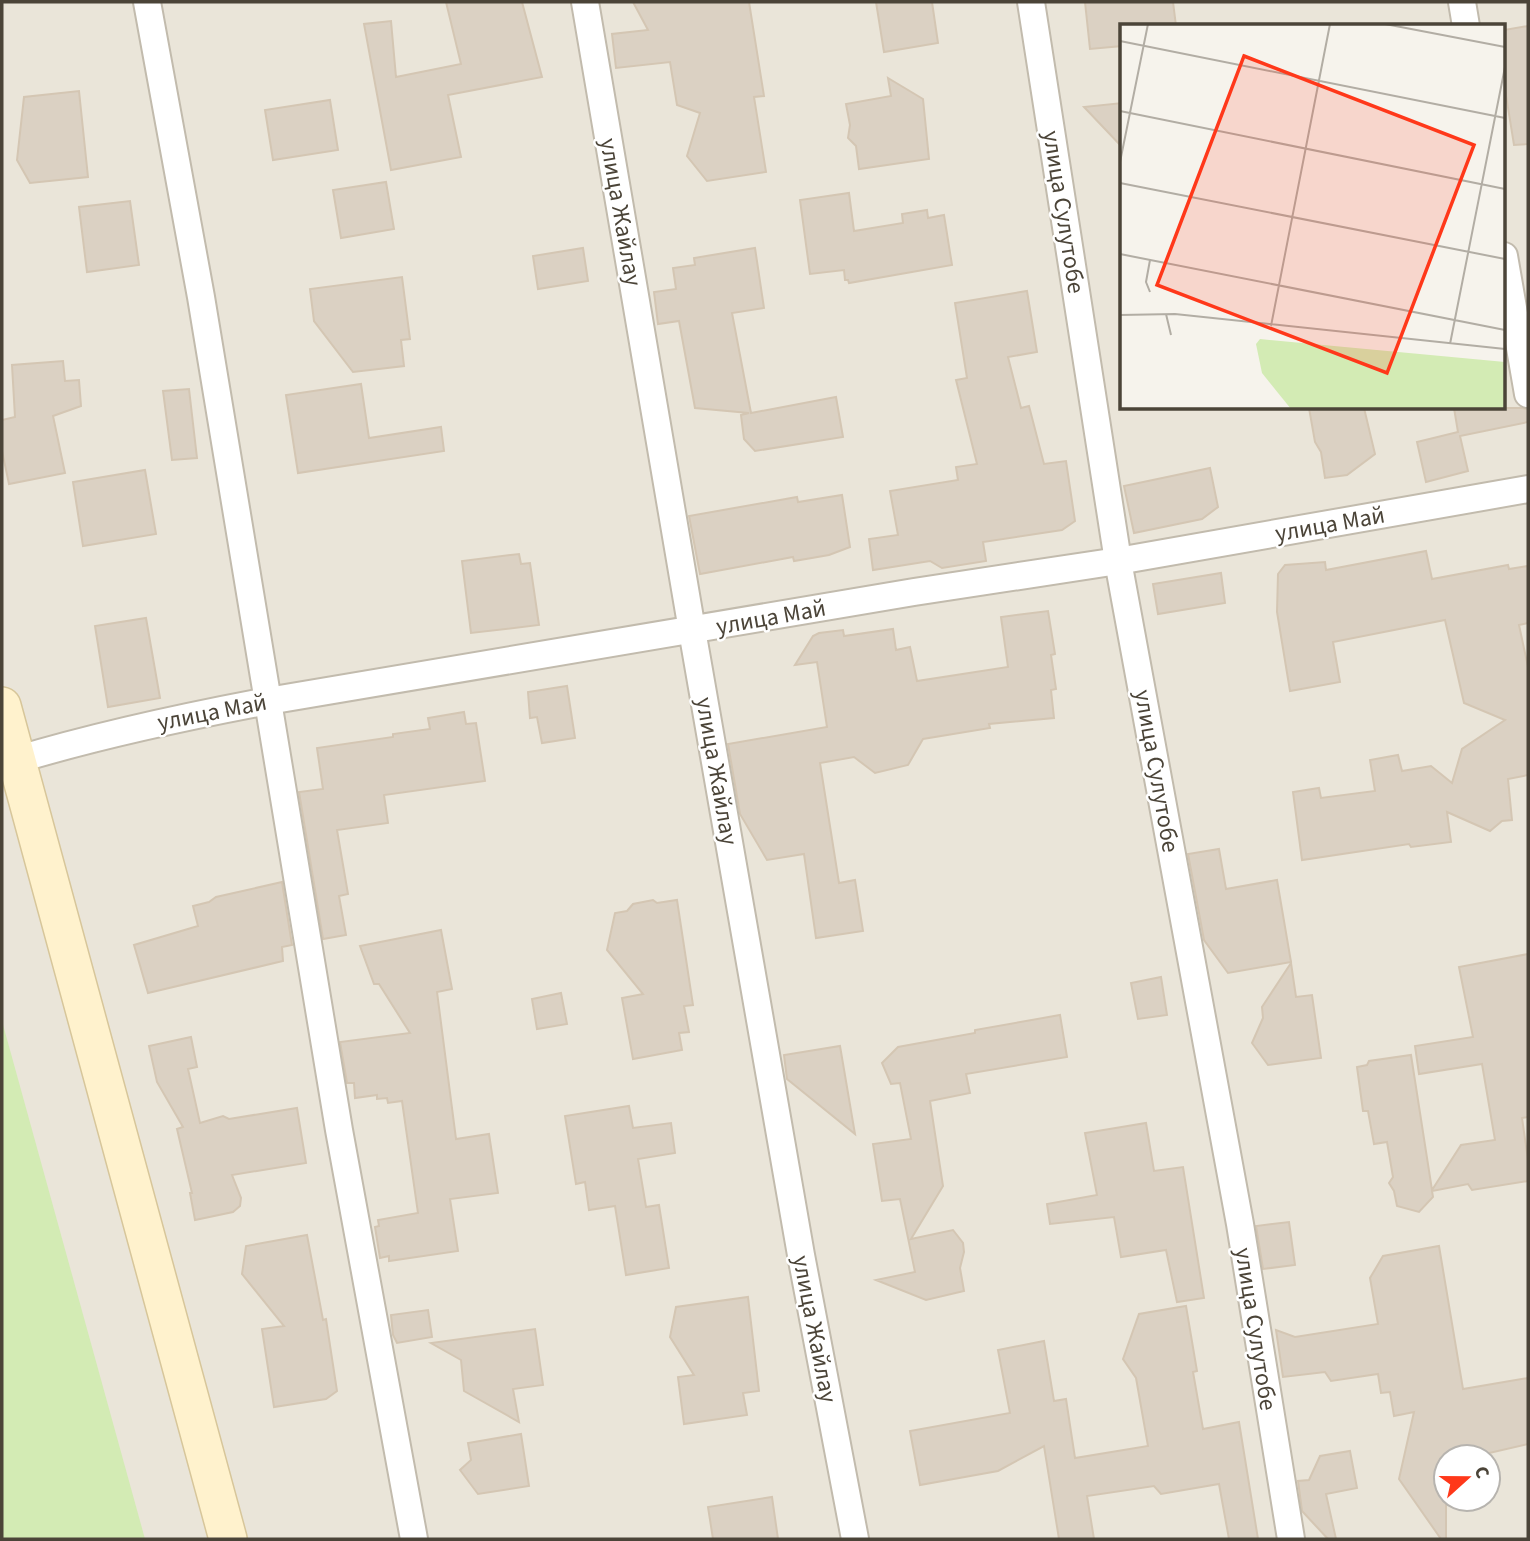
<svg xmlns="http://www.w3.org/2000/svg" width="1530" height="1541" font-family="'Source Sans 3',sans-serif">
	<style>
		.residential { fill: #eae5d9; fill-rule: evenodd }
		.green { fill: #d3ebb4 }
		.building { fill: #dbd1c3; stroke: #d4c6b3; stroke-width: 2 }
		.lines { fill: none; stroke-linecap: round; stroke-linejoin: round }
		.street-casing { stroke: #c2bbad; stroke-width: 30 }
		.secondary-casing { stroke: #d7c69a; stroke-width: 40 }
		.street { stroke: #fff; stroke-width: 26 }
		.secondary { stroke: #fff2cd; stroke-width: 37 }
		.labels { text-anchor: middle; stroke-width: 5; stroke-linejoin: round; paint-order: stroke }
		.street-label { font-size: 24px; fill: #4b4438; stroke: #fff }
		.inset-road { fill: none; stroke: #b2ada4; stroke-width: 2 }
		.view { fill: #ff381a; fill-opacity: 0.15; stroke: #ff381a; stroke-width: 3.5 }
		.inset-edge { fill: none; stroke: #4b4438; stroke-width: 3.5 }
	</style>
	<rect width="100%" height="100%" fill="#f6f3ec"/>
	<path class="residential" d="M2,2h1526v1537h-1462l-64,-234zM1122,26h382v382h-382zM1446,1457h42v42h-42z"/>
	<path class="green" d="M2,1021l143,518h-143z"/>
	<g class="building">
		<path d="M446,2h76l20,75 -94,18 13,62 -70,13 -27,-146 27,-3 5,56 65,-13z"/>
		<path d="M633,2h116l15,94 -10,1 12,75 -59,9 -20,-25 13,-43 -23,-8 -7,-43 -54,6 -4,-34 36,-4z"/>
		<path d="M876,2h56l6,41 -54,9z"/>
		<path d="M1085,2h88l3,24h-54v20l-32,3z"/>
		<path d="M1528,26v118l-14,1 -10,-62v-53z"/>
		<path d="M888,78l35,21 6,60 -70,10 -3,-23 -8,-8 2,-13 -4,-21 45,-8z"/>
		<path d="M79,91l9,86 -58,6 -13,-23 7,-63z"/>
		<path d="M330,100l8,50 -65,10 -8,-50z"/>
		<path d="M1122,103v44l-38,-40z"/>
		<path d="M386,182l8,47 -53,9 -8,-48z"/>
		<path d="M849,193l5,38 49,-8 -1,-9 25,-4 1,8 16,-3 8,50 -103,18 -1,-3h-3l-1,-10 -34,4 -10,-74z"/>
		<path d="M130,201l9,64 -52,7 -8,-65z"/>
		<path d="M583,248l5,33 -50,8 -5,-33z"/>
		<path d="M755,248l9,60 -32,5 19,100 85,-16 7,40 -88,14 -11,-12 -3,-24 8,-2 -54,-5 -16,-87 -21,3 -4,-32 22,-3 -3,-21 22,-3 -1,-7z"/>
		<path d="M402,277l8,62 -9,1 3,26 -51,6 -39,-51 -4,-32z"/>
		<path d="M1027,291l10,61 -29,5 13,51 8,-2 15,58 22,-3 9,60 -13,9 -79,12 3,19 -44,7 -12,-7 -57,9 -4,-31 29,-4 -8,-44 68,-11 -2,-13 21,-3 -21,-84 11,-2 -12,-75z"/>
		<path d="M63,361l2,20 14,-1 2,26 -28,10 12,57 -56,11 -7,-33v-31l13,-3 -3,-52z"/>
		<path d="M361,384l8,54 72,-11 3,24 -146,22 -12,-78z"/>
		<path d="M189,389l8,69 -25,2 -9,-69z"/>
		<path d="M1309,408h55l11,46 -28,21 -22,3 -4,-26 -6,-10z"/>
		<path d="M1454,408h67l7,1v13l-68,14 8,35 -42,11 -9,-40 41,-10z"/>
		<path d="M1210,468l8,39 -16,12 -68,14 -10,-47z"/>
		<path d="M145,470l11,64 -73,12 -10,-64z"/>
		<path d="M842,495l8,52 -21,8 -35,6 -1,-4 -93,17 -11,-58 108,-19 1,5z"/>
		<path d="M1426,551l6,28 76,-14 1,4 19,-3v57l-9,2 9,42v108l-20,4 4,41 -10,1 -12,10 -43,-19 4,30 -40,5 -2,-3 -107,16 -9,-68 26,-4 2,10 54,-7 -5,-31 28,-5 4,16 29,-5 21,17 10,-34 43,-29 -41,-17 -19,-83 -112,22 7,40 -50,9 -13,-79 1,-38 7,-9 40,-3 1,8z"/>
		<path d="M519,554l2,10 9,-1 9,62 -68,8 -9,-72z"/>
		<path d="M1221,573l4,30 -67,11 -5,-30z"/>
		<path d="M1048,611l7,43 -4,1 5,34 -5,1 3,28 -65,6 1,4 -67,11 -15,26 -33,8 -21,-16 -34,6 19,120 16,-3 8,51 -47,7 -12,-84 -37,6 -27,-46 -12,-70 99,-17 -10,-65 -22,3 18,-29 6,-3 24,-3 1,6 49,-7 3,21 14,-3 7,34 91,-14 -7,-50z"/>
		<path d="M146,618l14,80 -52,9 -13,-81z"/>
		<path d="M567,686l8,52 -33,5 -5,-26 -7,1 -2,-26z"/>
		<path d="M464,712l2,12 10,-1 9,58 -101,14 4,28 -51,7 11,64 -9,2 7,39 -23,4 -24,-147 24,-3 -6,-41 76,-11v-3l37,-5 -2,-11z"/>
		<path d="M1219,849l7,40 51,-9 14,82 -63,11 -24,-33 -16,-86z"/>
		<path d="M282,882l10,63 -10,2 1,14 -135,32 -14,-48 64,-19 -5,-20 16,-4 7,-5z"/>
		<path d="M653,900l4,3 20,-3 16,105 -9,1 5,26 -10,1 3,17 -49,9 -11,-61 21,-4 -36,-44 8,-37 12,-2 6,-7z"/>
		<path d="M441,930l11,59 -15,3 19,147 33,-5 9,59 -48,6 8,52 -69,10v-5l-9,2 -5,-31 4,-1 -1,-6 40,-7 -16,-112 -14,2 -1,-5 -10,1v-4l-22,3 -1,-15h-7l-7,-41 70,-9 -31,-49h-5l-14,-38z"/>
		<path d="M1528,954v163l-6,1 6,42v21l-56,9 -4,-6 -36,7 1,6 -14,15 -22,-6 -3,-15 -5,-8 4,-6 -6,-35 -13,2 -6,-33h-5l-6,-44 10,-2 2,-4 42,-6 21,135 29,-45 34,-5 -13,-76 -63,10 -4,-28 58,-9 -14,-70z"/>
		<path d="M1291,963l5,34 16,-2 9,63 -53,7 -16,-22 11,-25 -1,-11z"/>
		<path d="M1161,977l6,38 -29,4 -7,-36z"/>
		<path d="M561,993l6,31 -30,5 -5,-30z"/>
		<path d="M1060,1015l7,42 -101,17 4,19 -40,8 13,85 -32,53 42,-9 10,13 1,9 -4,16 4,23 -38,9 -50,-20 39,-8 -15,-73 -18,2 -9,-57 38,-5 -11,-56 -9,1 -9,-21 16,-16 77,-14v-3z"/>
		<path d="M191,1037l6,30 -9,2 12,54 23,-7 6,3 68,-11 9,55 -74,12 9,23 -1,8 -7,6 -38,8 -5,-27h2l-15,-64 6,-2 -26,-45 -8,-36z"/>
		<path d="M840,1046l15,88 -68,-55 -3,-24z"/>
		<path d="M629,1106l4,22 38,-5 4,30 -37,6 8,48 13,-2 10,63 -43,7 -11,-69 -26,4 -4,-28 -9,2 -11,-68z"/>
		<path d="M1146,1123l8,48 29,-4 21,131 -27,4 -11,-52 -45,7 -7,-40 -64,7 -3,-20 50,-9 -12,-62z"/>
		<path d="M1289,1222l6,43 -32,4 -7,-43z"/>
		<path d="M307,1235l16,85 3,-1 11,72 -11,8 -52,8 -12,-78 22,-3 -42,-52 4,-28z"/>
		<path d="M1439,1246l24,143 65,-11v66l-56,13h-26v82h-5l-42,-60 15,-67 -20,4 -4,-24 -9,1 -3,-19 -47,7 -6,-9 -42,5 -7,-47 19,7 83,-13 -8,-46 13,-22z"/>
		<path d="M748,1297l11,94 -16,2 4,22 -63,9 -6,-47 16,-2 -24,-38 6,-30z"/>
		<path d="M1186,1306l11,65 -4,1 10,57 36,-7 19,117h-29l-10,-55 -58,10 -7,-8 -67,10 7,43h-35l-15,-93 -46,25 -78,14 -10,-54 100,-18 -12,-63 46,-9 10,60 12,-2 9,59 73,-12 -12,-68 -13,-19 16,-45z"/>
		<path d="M428,1310l4,27 -35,6 -4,-8 -2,-20z"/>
		<path d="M535,1329l8,56 -30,4 6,33 -55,-31 -3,-31 -30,-17z"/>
		<path d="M521,1434l8,52 -51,8 -18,-24 11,-10 -3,-17z"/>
		<path d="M1350,1451l7,37 -31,6 10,45h-8l-26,-28 -4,-30 11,-1 11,-24z"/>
		<path d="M772,1497l6,42h-65l-5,-32z"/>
	</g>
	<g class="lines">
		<defs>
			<g id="street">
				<path d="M147,2l54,295 138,833 75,409"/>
				<path d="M585,2l107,628 109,625 54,284"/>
				<path d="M1031,2l87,559 122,663 51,315"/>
				<path d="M1462,2l4,24"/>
				<path d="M1504,256l24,138"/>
				<path d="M16,760c83,-25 167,-43 252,-59l646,-109 204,-31 410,-72"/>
			</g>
			<path id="secondary" d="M2,706l226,833"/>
		</defs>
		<use href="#street" class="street-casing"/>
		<use href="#secondary" class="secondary-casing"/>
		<use href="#street" class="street"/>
		<use href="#secondary" class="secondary"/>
	</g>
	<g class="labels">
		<g class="street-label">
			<text transform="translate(621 212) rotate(80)" y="8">улица Жайлау</text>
			<text transform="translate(1064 212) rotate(81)" y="8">улица Сулутобе</text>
			<text transform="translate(1330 524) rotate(-10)" y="8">улица Май</text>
			<text transform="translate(771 617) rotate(-10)" y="8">улица Май</text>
			<text transform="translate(212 712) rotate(-11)" y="8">улица Май</text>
			<text transform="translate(717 771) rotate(80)" y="8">улица Жайлау</text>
			<text transform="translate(1157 771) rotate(80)" y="8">улица Сулутобе</text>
			<text transform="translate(815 1329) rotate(79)" y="8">улица Жайлау</text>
			<text transform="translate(1256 1329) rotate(81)" y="8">улица Сулутобе</text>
		</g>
	</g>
	<g transform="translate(1120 24)">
		<rect width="385" height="385" fill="#f6f3ec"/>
		<path d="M140,315l245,23v47h-214l-29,-36 -6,-29z" fill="#d3ebb4"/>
		<path class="inset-road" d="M265,0l120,23M0,17l385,77M0,87l385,78M0,138l28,-138M0,159l385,76M0,230l385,76M30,268l-4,-10 4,-22M46,290l5,21M0,291l55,-1 330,35M151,302l59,-302M330,320l55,-277"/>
		<path class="view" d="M124,32l230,89 -87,228 -230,-88z"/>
		<rect width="385" height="385" class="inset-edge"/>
	</g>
	<rect width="1530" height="1541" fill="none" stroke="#4b4438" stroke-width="7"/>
	<g transform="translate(1467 1478) rotate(69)"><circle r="33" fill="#ffffff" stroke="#b7b4af" stroke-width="2"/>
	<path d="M0-5L12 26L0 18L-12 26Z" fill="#ff381a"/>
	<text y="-10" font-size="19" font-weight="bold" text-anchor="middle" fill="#4b4438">С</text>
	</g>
</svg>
